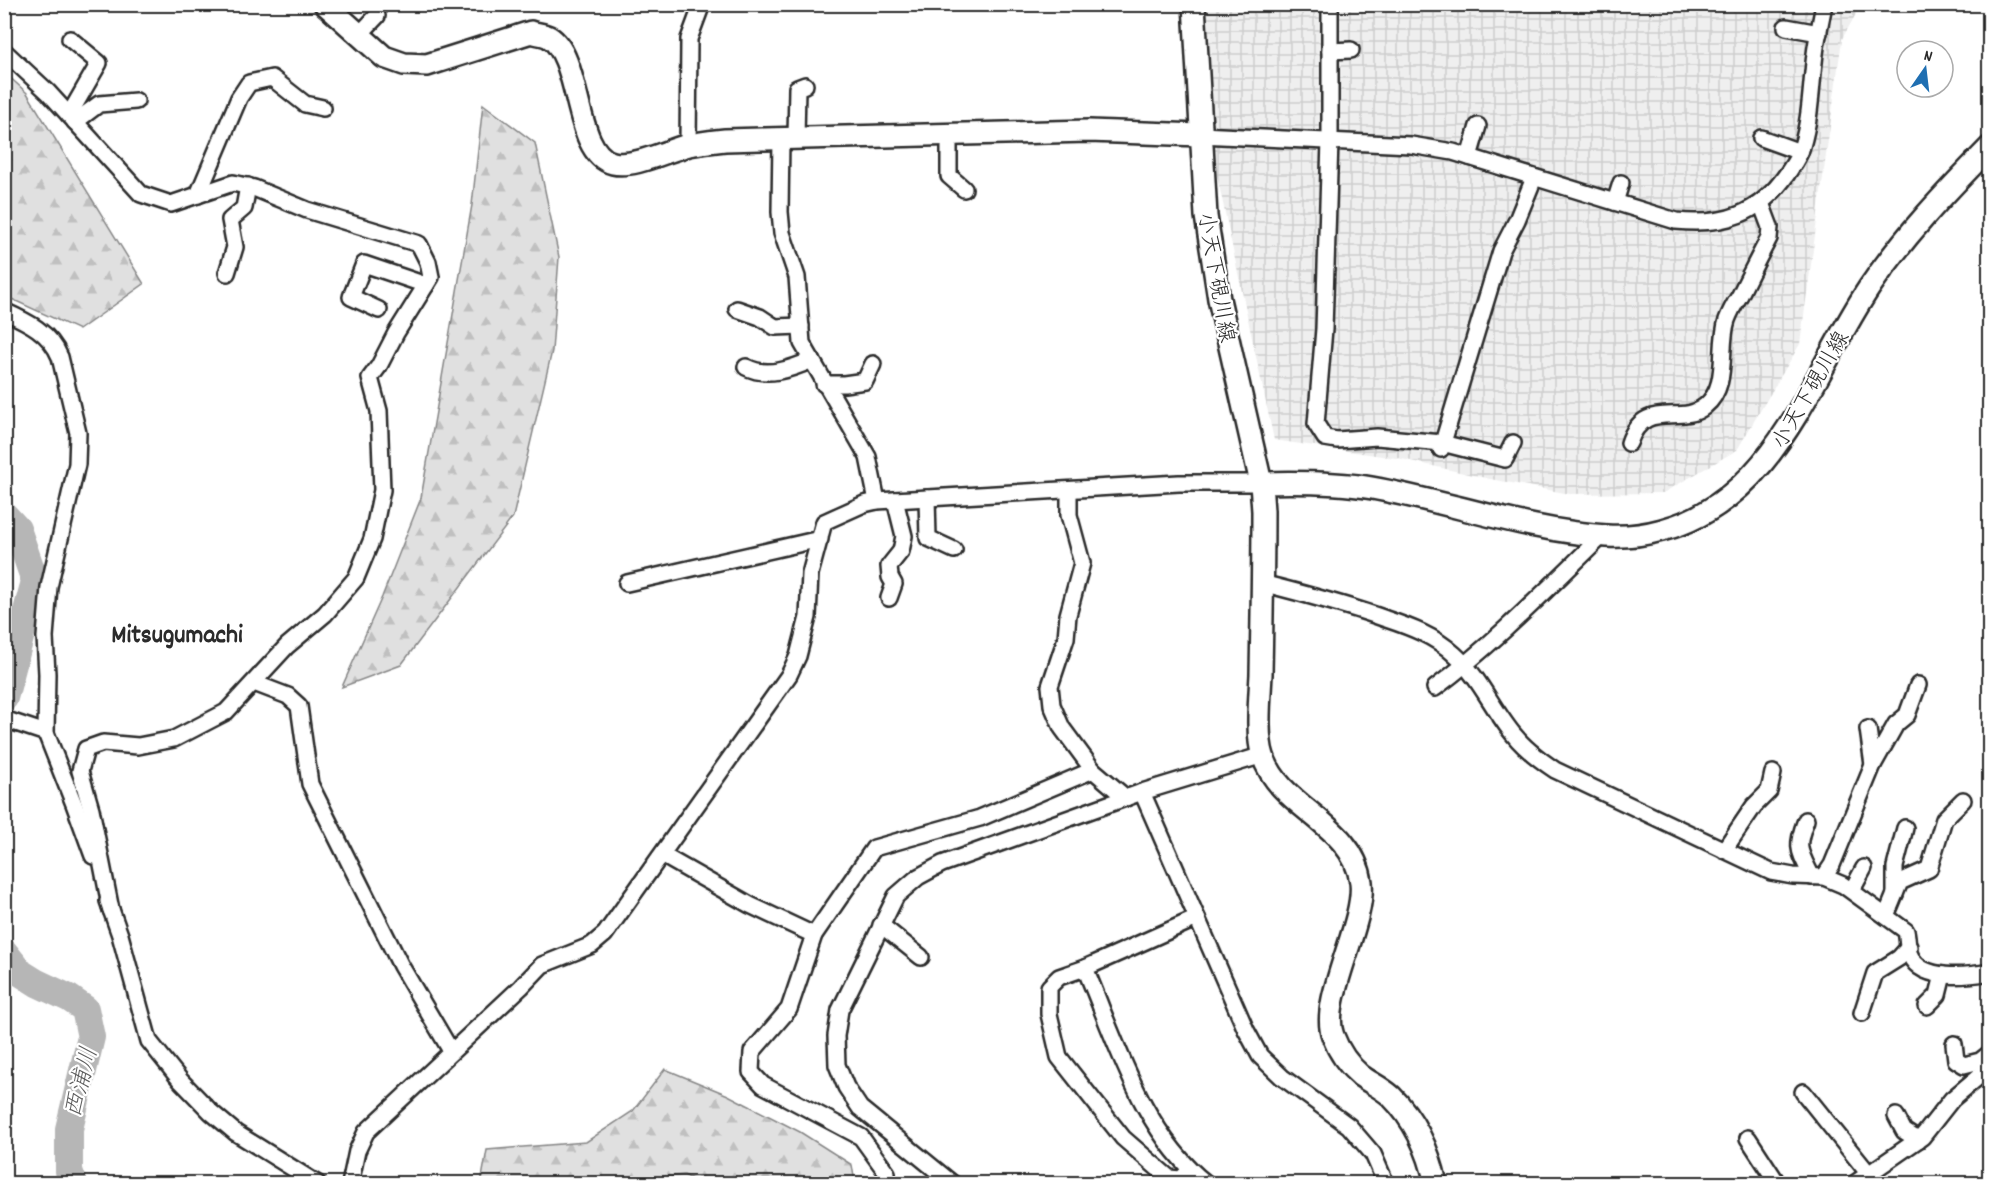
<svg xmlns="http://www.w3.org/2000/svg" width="1994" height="1188" font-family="Dekko,'Klee One',sans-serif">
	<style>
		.industrial { fill: url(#industrial-grid) }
		.forest { fill: url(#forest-firs); stroke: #868686; stroke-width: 1.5 }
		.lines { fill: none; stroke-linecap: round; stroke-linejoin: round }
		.river { stroke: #b6b6b6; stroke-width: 28 }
		.street-casing { stroke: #2b2b2b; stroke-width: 20 }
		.secondary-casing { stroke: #2b2b2b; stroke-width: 26 }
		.street { stroke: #fff; stroke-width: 15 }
		.secondary { stroke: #fff; stroke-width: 21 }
		.labels { text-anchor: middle; stroke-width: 4.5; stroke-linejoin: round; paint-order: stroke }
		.street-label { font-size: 22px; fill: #2b2b2b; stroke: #fff }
		.water-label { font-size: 24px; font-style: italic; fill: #5c5c5c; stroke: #fff }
		.quarter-label { font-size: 26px; font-weight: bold; fill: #2b2b2b; stroke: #fff }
	</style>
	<defs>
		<pattern id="industrial-grid" width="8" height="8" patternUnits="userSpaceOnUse" patternTransform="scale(1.5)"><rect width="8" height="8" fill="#efefef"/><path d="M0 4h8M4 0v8" fill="none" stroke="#cdcdcd"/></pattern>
		<pattern id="forest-firs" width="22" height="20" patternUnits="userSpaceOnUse" patternTransform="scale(1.5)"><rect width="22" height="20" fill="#e0e0e0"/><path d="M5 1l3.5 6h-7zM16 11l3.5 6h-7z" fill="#c0c0c0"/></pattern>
	</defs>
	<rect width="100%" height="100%" fill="#fff"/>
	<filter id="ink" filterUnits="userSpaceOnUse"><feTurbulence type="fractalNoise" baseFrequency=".0167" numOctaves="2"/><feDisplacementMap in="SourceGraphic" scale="12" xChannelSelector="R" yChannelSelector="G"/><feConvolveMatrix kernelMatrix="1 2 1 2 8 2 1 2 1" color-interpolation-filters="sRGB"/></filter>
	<g filter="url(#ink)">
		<path class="industrial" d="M1205,5h656l-19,34 -42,305 -63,106 -74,43 -93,1 -80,-15 -88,-20 -128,-19 -58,-269z"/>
		<g class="forest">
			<path d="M5,73l22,20 117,191 -65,46 -74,-34z"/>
			<path d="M483,104l52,39 24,114 -7,94 -39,166 -112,148 -59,22 40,-90 39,-99 51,-293z"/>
			<path d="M665,1069l63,26 72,37 52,33 3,18h-155l-16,-8 -87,9 -116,-1 6,-33 99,-8 47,-31z"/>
		</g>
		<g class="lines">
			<g class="river">
				<path d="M4,515l13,14 18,52 -31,117"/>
				<path d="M4,952l17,21 16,10 32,15 16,11 6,28 -22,92v42l5,13"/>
			</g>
			<defs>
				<g id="street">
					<path d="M1330,4v137l-6,188 -8,95 9,14 12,2 40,-3 65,6 63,16 8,-16"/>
					<path d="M1786,27l33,6"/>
					<path d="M359,35l18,-19"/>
					<path d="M4,51l44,41 93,102 30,10 62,-21 21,5 53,22 112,34 9,18 3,15 -35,56 -17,33 -9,12 9,33 3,79 -10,49 -16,39 -31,36 -38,32 -61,66 -52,27 -36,7 -35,-3 -17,6 -6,22 11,38 20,101"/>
					<path d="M1330,51l21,-1"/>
					<path d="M69,115l30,-52 -29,-24"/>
					<path d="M75,122l24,-18 37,-3"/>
					<path d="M949,135v41l15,13"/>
					<path d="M1200,135l211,10 42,7 223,69c47,5 83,-6 111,-47 6,-9 13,-18 15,-28 9,-30 9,-61 13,-92 2,-16 6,-33 9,-50"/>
					<path d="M796,138l1,-50 8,-3"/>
					<path d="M1761,138l39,14"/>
					<path d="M781,139l-1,73 2,21 15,44 5,66 66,114 9,44"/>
					<path d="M688,145l1,-106 13,-35"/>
					<path d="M1469,157l9,-31"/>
					<path d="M198,195l41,-97 10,-15 23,-5 33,26 18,4"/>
					<path d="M1615,202l6,-19"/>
					<path d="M227,273l8,-26 -5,-27 14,-12 4,-22"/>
					<path d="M737,309l23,8 15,10 26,-1"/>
					<path d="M379,310l-28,-13 13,-33 62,21"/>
					<path d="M4,311c24,11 46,21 56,46l18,76 -1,31 -28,123 -4,50 2,37 -1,59 28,71 19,52"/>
					<path d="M746,367c21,11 45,2 66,-7"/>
					<path d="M824,384h20l21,-3 8,-17"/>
					<path d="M1629,443c15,-46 52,-16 76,-37 25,-20 13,-58 22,-86 3,-8 8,-17 13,-25 9,-19 19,-38 29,-57l1,-11 -9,-24"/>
					<path d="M1441,449l60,-198 16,-31 17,-42"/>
					<path d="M1069,490v25l13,48 -14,52 -2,23 -16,48 2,19 10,23 31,42 33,28"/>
					<path d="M927,498l1,40 26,12"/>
					<path d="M627,583l193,-44"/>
					<path d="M1262,583c42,11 83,21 124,36 24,8 49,17 68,35 25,22 39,56 60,81 11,14 26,25 41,35l216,102 22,4 31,1 19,8 63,46c2,8 1,18 4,24 11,27 58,21 80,17"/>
					<path d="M889,598l5,-14 -4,-7 -1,-11 12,-15 3,-15 -9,-36"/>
					<path d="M254,683l34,13 11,10 11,78 91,182 50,85"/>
					<path d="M1435,688c60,-45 113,-100 167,-152"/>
					<path d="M4,719l42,14"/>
					<path d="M1868,729l5,36"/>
					<path d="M1263,755l-121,37 104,238 14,26 22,21 67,49 24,28 13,30"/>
					<path d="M1806,820c-11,28 -7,30 6,57"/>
					<path d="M1724,850l30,-44 15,-15 4,-18"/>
					<path d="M662,855l88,50 64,30"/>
					<path d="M1824,877l8,-12 41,-100 23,-41 11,-9 11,-30"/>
					<path d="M1852,890l12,-22"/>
					<path d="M1895,894v-27l10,-39"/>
					<path d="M108,901l12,34 29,106 32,40 30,31 25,21 82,51"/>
					<path d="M1886,916l14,-34 29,-13 15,-50 19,-19"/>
					<path d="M1197,918l-112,50c31,73 58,166 122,216"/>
					<path d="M881,925l40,32"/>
					<path d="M1085,968l-26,9 -10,10v27l10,43 64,81 46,40 12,1 9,-9"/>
					<path d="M1927,1006l11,-11 5,-20"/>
					<path d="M1862,1013l13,-40 24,-15 10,-11"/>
					<path d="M1954,1044l2,16 8,5 16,-4 10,-8"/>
					<path d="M1803,1092l66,82"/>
					<path d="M1896,1116l8,15 14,9"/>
					<path d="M1748,1138l30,46"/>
					<path d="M350,1184l7,-33 9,-19 155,-145 21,-22 50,-20 13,-11 184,-259 9,-19 10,-39 2,-43 14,-52 40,-18 13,-3 302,-18h82"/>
					<path d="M887,1184v-11l-26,-36 -98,-52 -12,-13 1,-20 37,-43 25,-74 60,-87 106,-30 113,-48"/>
					<path d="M953,1184l-93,-76 -14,-21 -9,-22 -1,-29 4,-26 56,-114 22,-19 24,-13 200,-72"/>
					<path d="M1854,1184l68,-47 30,-38 38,-32"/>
				</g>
				<g id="secondary">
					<path d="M325,4l59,53 20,7 23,1 104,-33c5,2 13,2 18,5 33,20 24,117 64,126 21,5 55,-13 76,-18 12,-2 24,-4 36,-5l364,-9 111,4"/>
					<path d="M1194,4l12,212 13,83 42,184 2,28c0,55 -1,109 -2,163 -1,23 -5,61 2,82 17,53 90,67 98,126 5,41 -42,119 -28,154 6,16 15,29 28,40 10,7 21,12 30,20 24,24 38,55 45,88"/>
					<path d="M1261,483c37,-1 74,-1 111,5 79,14 155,43 235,48 19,1 37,-1 55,-6 113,-29 149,-155 207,-242 35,-52 77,-96 121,-141"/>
				</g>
			</defs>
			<use href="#street" class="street-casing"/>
			<use href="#secondary" class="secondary-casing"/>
			<use href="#street" class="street"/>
			<use href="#secondary" class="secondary"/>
		</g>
	</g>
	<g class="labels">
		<g class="street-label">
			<text transform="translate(1218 277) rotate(80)" y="8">小天下硯川線</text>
			<text transform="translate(1809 389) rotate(-60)" y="8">小天下硯川線</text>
		</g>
		<g class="water-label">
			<text transform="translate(80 1082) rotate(-76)" y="8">西浦川</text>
		</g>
		<g class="quarter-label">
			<text x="177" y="642">Mitsugumachi</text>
		</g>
	</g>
	<rect width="1994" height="1188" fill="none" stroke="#fff" stroke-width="24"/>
	<rect x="12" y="12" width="1970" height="1164" fill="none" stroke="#2b2b2b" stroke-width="2" filter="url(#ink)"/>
	<g transform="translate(1925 69) rotate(14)"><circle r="28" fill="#ffffff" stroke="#aaaaaa" stroke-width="1.5"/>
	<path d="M0-4.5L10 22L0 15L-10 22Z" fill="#1f6fb2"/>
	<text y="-9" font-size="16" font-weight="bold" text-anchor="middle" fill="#2b2b2b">N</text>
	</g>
</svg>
